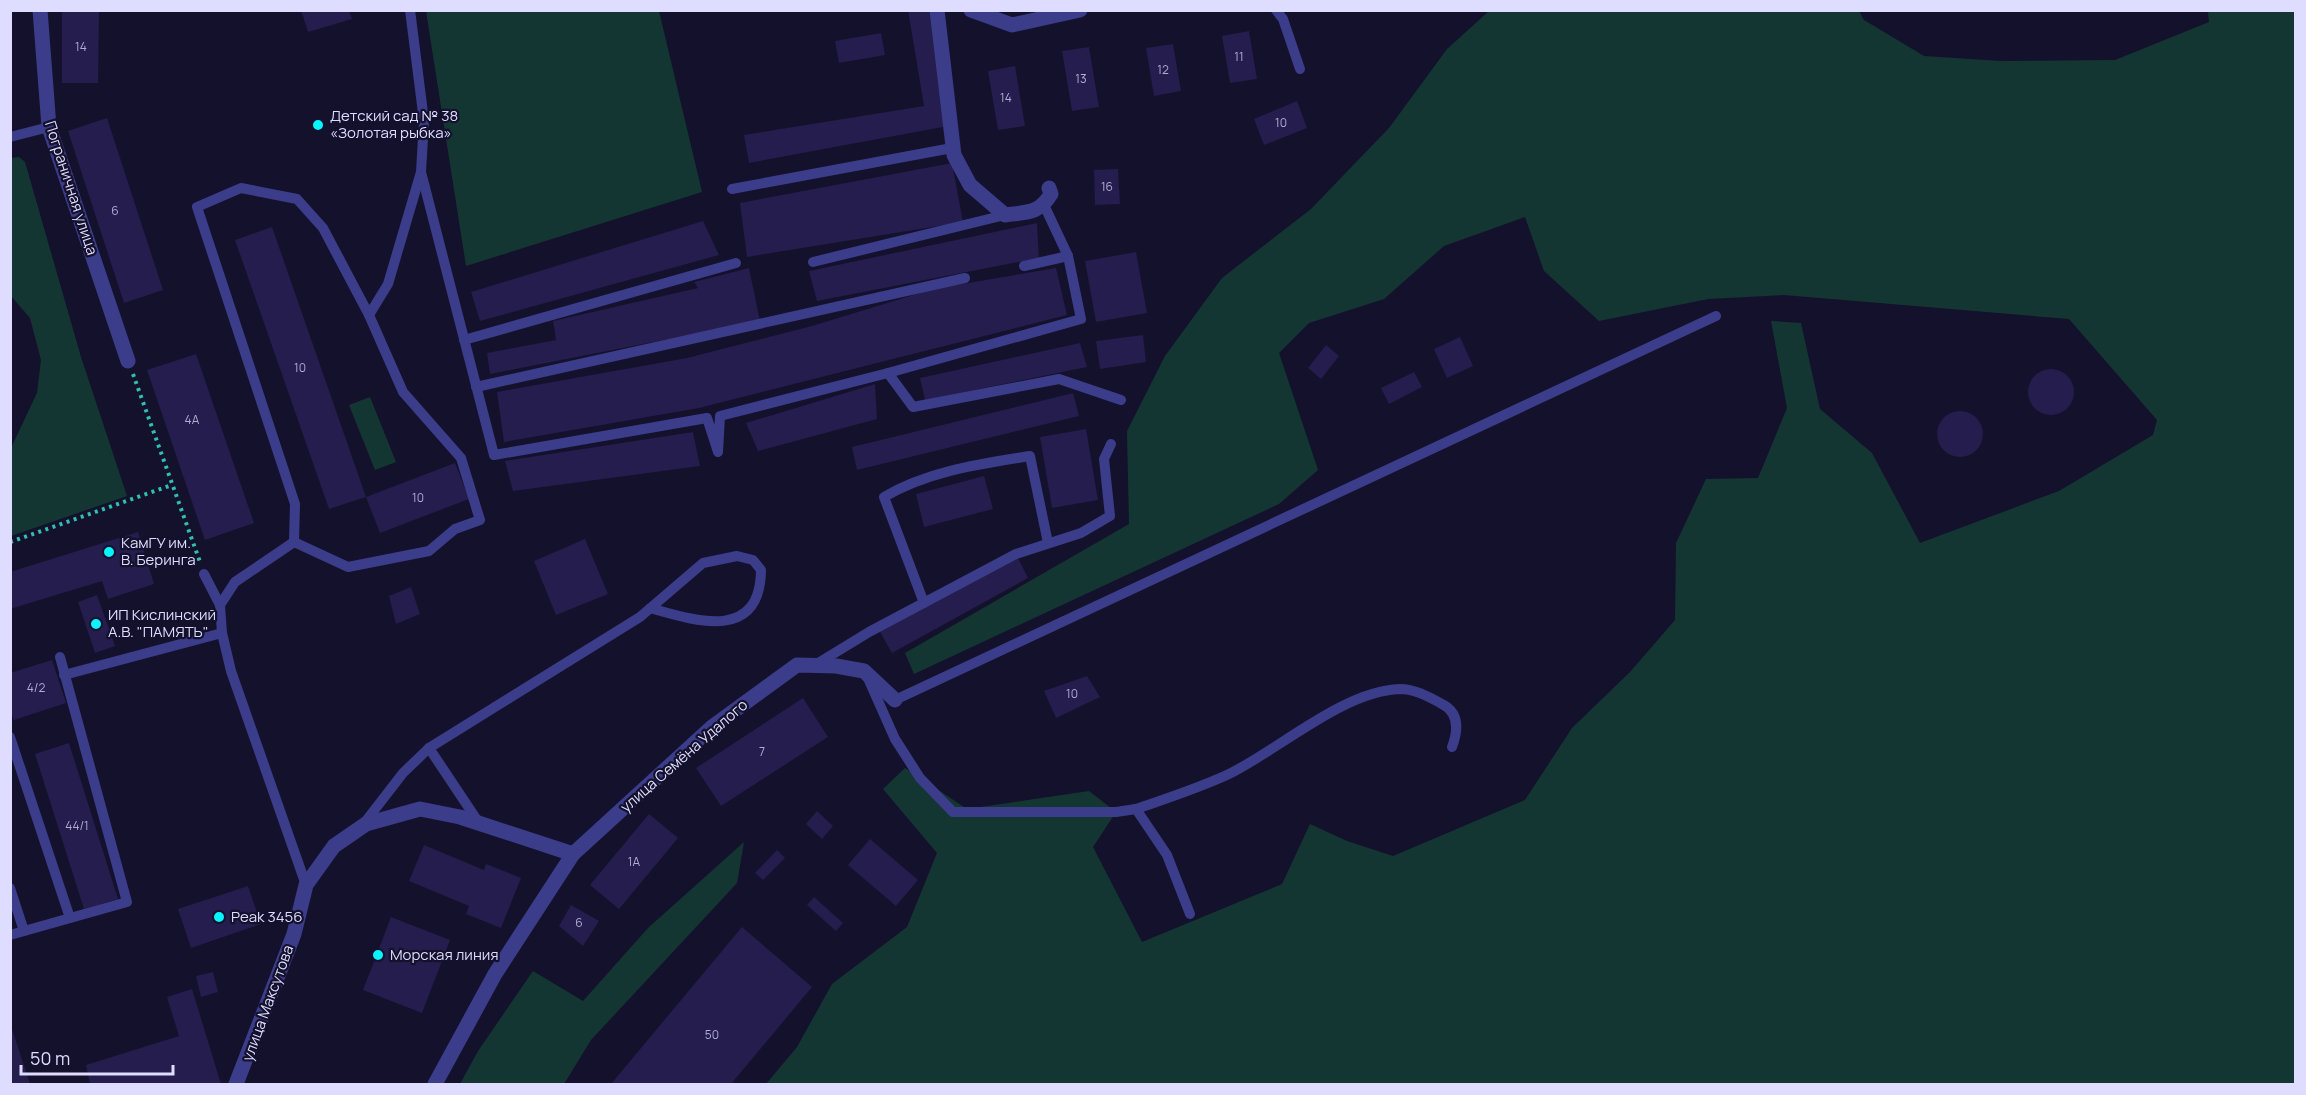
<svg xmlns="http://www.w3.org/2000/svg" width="2306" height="1095" font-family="Manrope,sans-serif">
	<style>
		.green { fill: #143633 }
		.building { fill: #241d4d }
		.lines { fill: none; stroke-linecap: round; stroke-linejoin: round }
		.path { stroke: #2fc0af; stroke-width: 4; stroke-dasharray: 3 4.5; stroke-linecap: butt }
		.lane { stroke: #3b3d8b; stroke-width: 10 }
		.street { stroke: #3b3d8b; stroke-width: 15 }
		.poi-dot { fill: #08f4ff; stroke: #14112c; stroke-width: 2 }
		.labels { text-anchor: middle; stroke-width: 4.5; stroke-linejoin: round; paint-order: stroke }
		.number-label { font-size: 12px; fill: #b0acd2 }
		.poi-label { font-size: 15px; fill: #dedcff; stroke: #14112c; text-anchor: start }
		.street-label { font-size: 15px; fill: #dedcff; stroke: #14112c }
	</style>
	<rect width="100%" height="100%" fill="#14112c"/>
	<g class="green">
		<path d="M426,11h233l43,181 -236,74z"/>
		<path d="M1489,11h370l5,9 60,36 77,5 114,-1 94,-38 -1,-11h87v1073h-1529l31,-37 35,-63 75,-57 30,-74 -54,-64 22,-21 62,41 122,-18 27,21 -23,35 49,95 140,-58 28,-60 37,17 46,15 132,-56 47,-72 58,-56 45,-52 1,-77 30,-64 52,-1 29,-70 -16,-87 30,2 19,86 52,44 48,90 139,-52 94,-56 4,-15 -88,-101 -285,-24 -76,4 -109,22 -55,-50 -19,-54 -81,29 -60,53 -75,24 -30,30 39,117 -39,34 -365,170 -9,-21 224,-129 -2,-93 38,-75 57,-78 89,-69 78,-81 58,-79z"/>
		<path d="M19,157l6,5 56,195 46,139 -116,40v-88l26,-55 4,-33 -11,-42 -19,-22v-138z"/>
		<path d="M370,397l26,65 -21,8 -26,-65z"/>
		<path d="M744,842l-7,41 -146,157 -27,44h-104l18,-33 55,-80 50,30 65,-73z"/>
	</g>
	<g class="building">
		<path d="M62,10h37l-1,73h-36z"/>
		<path d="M301,10h48l3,9 -44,13z"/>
		<path d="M908,10h23l17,116 -199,37 -5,-28 180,-29z"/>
		<path d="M1249,31l8,48 -27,4 -8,-47z"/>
		<path d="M881,33l4,22 -46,8 -4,-22z"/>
		<path d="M1173,44l8,47 -27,5 -8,-48z"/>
		<path d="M1089,47l10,60 -27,4 -10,-60z"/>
		<path d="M1015,66l10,60 -27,4 -10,-59z"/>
		<path d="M1297,101l10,27 -43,17 -10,-26z"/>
		<path d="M107,118l56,172 -39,13 -56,-172z"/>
		<path d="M952,163l11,59 -216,35 -7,-54z"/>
		<path d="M1118,169l2,35 -25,1 -1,-35z"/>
		<path d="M703,221l16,34 -239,66 -9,-29z"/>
		<path d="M1037,223l2,35 -222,43 -8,-30z"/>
		<path d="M272,227l94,270 -37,12 -94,-269z"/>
		<path d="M1136,252l11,61 -51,9 -11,-61z"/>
		<path d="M749,268l11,53 -270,53 -3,-21 69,-13 -3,-19 145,-33 -4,-6z"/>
		<path d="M1056,268l11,47 -368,93 -195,34 -7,-50 190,-34 125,-32 121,-37z"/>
		<path d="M1143,335l3,27 -46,7 -4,-28z"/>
		<path d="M1460,337l13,29 -26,12 -13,-29z"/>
		<path d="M1080,343l7,24 -162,33 -5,-22z"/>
		<path d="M1326,345l13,11 -18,23 -13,-11z"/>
		<path d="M196,354l58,169 -49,17 -58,-170z"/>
		<circle cx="2051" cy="392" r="23"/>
		<path d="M1414,372l8,15 -33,17 -8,-16z"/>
		<path d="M875,384l2,35 -119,32 -12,-28z"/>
		<path d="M1073,393l6,23 -222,54 -5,-23z"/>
		<circle cx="1960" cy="434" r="23"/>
		<path d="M1086,429l12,71 -46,8 -12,-71z"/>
		<path d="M693,432l7,34 -187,25 -8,-30z"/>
		<path d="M455,463l14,36 -89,34 -14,-36z"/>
		<path d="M984,476l9,33 -69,18 -8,-33z"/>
		<path d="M138,532l16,52 -46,15 -6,-18 -92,28v-37z"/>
		<path d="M585,539l23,55 -52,21 -22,-54z"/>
		<path d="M1016,554l12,24 -136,75 -13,-23z"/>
		<path d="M411,587l9,27 -24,10 -7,-28z"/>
		<path d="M97,595l18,51 -20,7 -17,-51z"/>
		<path d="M52,660l14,43 -52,17 -4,-9v-38z"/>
		<path d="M1087,676l13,21 -44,21 -12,-27z"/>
		<path d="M803,698l25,39 -107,69 -25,-38z"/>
		<path d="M69,743l49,156 -34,10 -49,-155z"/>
		<path d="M817,811l16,15 -11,13 -16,-15z"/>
		<path d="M649,814l29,24 -59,71 -29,-24z"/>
		<path d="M870,839l48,41 -22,26 -48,-41z"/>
		<path d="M424,845l60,25 2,-6 35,14 -20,50 -35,-14 3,-8 -60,-25z"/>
		<path d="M777,850l8,8 -22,22 -8,-7z"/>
		<path d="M248,886l13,38 -70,24 -13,-39z"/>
		<path d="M814,897l29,26 -7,8 -29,-26z"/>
		<path d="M571,905l28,16 -16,25 -24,-20z"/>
		<path d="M391,917l59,23 -28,73 -59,-23z"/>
		<path d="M742,927l70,60 -81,97h-120z"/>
		<path d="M213,972l5,20 -17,5 -5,-21z"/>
		<path d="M192,989l29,95h-131l-4,-19 93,-29 -12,-39z"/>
		<path d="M10,1026h1l19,58h-20z"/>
	</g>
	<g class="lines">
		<g class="path">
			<path d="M133,374l67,188"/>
			<path d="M10,542l162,-57"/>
		</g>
		<g class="lane">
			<path d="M1276,10l7,9 17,50"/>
			<path d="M10,137l39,-10"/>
			<path d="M421,172l73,283 213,-37 11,34 2,-36 168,-43 25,34 146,-28 62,21"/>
			<path d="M732,189l220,-41"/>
			<path d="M813,262l192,-47"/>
			<path d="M1024,266l44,-10 -24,-51"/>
			<path d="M464,340l272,-77"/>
			<path d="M888,373l193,-54 -13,-63"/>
			<path d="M476,387l489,-109"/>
			<path d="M294,542l54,25 81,-16 26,-22 25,-9 -19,-62 -58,-66 -34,-77"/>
			<path d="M204,574l16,31 2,28 9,38 75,214"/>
			<path d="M924,603l-40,-106c44,-26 96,-33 146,-41l18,87"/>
			<path d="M220,605l15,-23 59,-40 1,-38 -98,-297 44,-19 56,11 26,29 46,87 19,-31 33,-112 3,-51 -14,-111"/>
			<path d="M815,665l54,-33 147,-78 65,-21 29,-17 -6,-57 7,-15"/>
			<path d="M64,675l158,-42"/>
			<path d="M867,676l28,63 25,39 33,34h163l20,-3 31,46 23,59"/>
			<path d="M895,700l821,-384"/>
			<path d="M10,737l60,181"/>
			<path d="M429,748l50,75"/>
			<path d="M1136,809c32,-11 63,-21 93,-35 51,-25 114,-83 171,-85 15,0 29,8 42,15 18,9 16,27 10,43"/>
			<path d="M362,826l41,-53 26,-25 211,-131 63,-54 34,-7 16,4 8,10c-1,72 -65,51 -111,38"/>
			<path d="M10,888l14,43"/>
			<path d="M10,935l117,-33 -67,-245"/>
		</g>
		<g class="street">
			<path d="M40,10l9,117 79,234"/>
			<path d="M937,10l17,145 16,30 35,30c22,-3 34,-1 46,-21l-2,-6"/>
			<path d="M971,10l41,15 68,-15"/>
			<path d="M236,1084l58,-150 12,-49 28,-39 32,-22 54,-15 40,8 113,37"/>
			<path d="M435,1084l60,-110 78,-120 139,-127 85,-62 39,1 28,5 31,29"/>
		</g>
	</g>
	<g class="poi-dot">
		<circle cx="318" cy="125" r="6"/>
		<circle cx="109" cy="552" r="6"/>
		<circle cx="96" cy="624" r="6"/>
		<circle cx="219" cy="917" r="6"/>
		<circle cx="378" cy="955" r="6"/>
	</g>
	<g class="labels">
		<g class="number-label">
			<text x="81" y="51">14</text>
			<text x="1239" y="61">11</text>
			<text x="1163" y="74">12</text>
			<text x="1081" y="83">13</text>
			<text x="1006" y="102">14</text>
			<text x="1281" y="127">10</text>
			<text x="1107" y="191">16</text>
			<text x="115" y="215">6</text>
			<text x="300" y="372">10</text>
			<text x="192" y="424">4А</text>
			<text x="418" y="502">10</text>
			<text x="36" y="692">4/2</text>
			<text x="1072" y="698">10</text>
			<text x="762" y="756">7</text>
			<text x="77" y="830">44/1</text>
			<text x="634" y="866">1А</text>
			<text x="579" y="927">6</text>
			<text x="712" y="1039">50</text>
		</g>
		<g class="poi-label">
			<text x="330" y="121">Детский сад № 38<tspan x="330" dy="17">«Золотая рыбка»</tspan></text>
			<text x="121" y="548">КамГУ им.<tspan x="121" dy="17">В. Беринга</tspan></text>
			<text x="108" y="620">ИП Кислинский<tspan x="108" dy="17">А.В. "ПАМЯТЬ"</tspan></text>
			<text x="231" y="922">Peak 3456</text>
			<text x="390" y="960">Морская линия</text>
		</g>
		<g class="street-label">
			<text transform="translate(71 188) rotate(72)" y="5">Пограничная улица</text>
			<text transform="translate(684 756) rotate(-41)" y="5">улица Семёна Удалого</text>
			<text transform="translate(268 1003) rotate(-70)" y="5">улица Максутова</text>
		</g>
	</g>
	<rect width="2306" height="1095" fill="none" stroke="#dedcff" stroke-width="24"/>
	<path d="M21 1065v9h152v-9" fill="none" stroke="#dedcff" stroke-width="3"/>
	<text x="30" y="1065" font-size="18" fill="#dedcff" stroke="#14112c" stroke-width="4.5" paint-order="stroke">50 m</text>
</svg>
